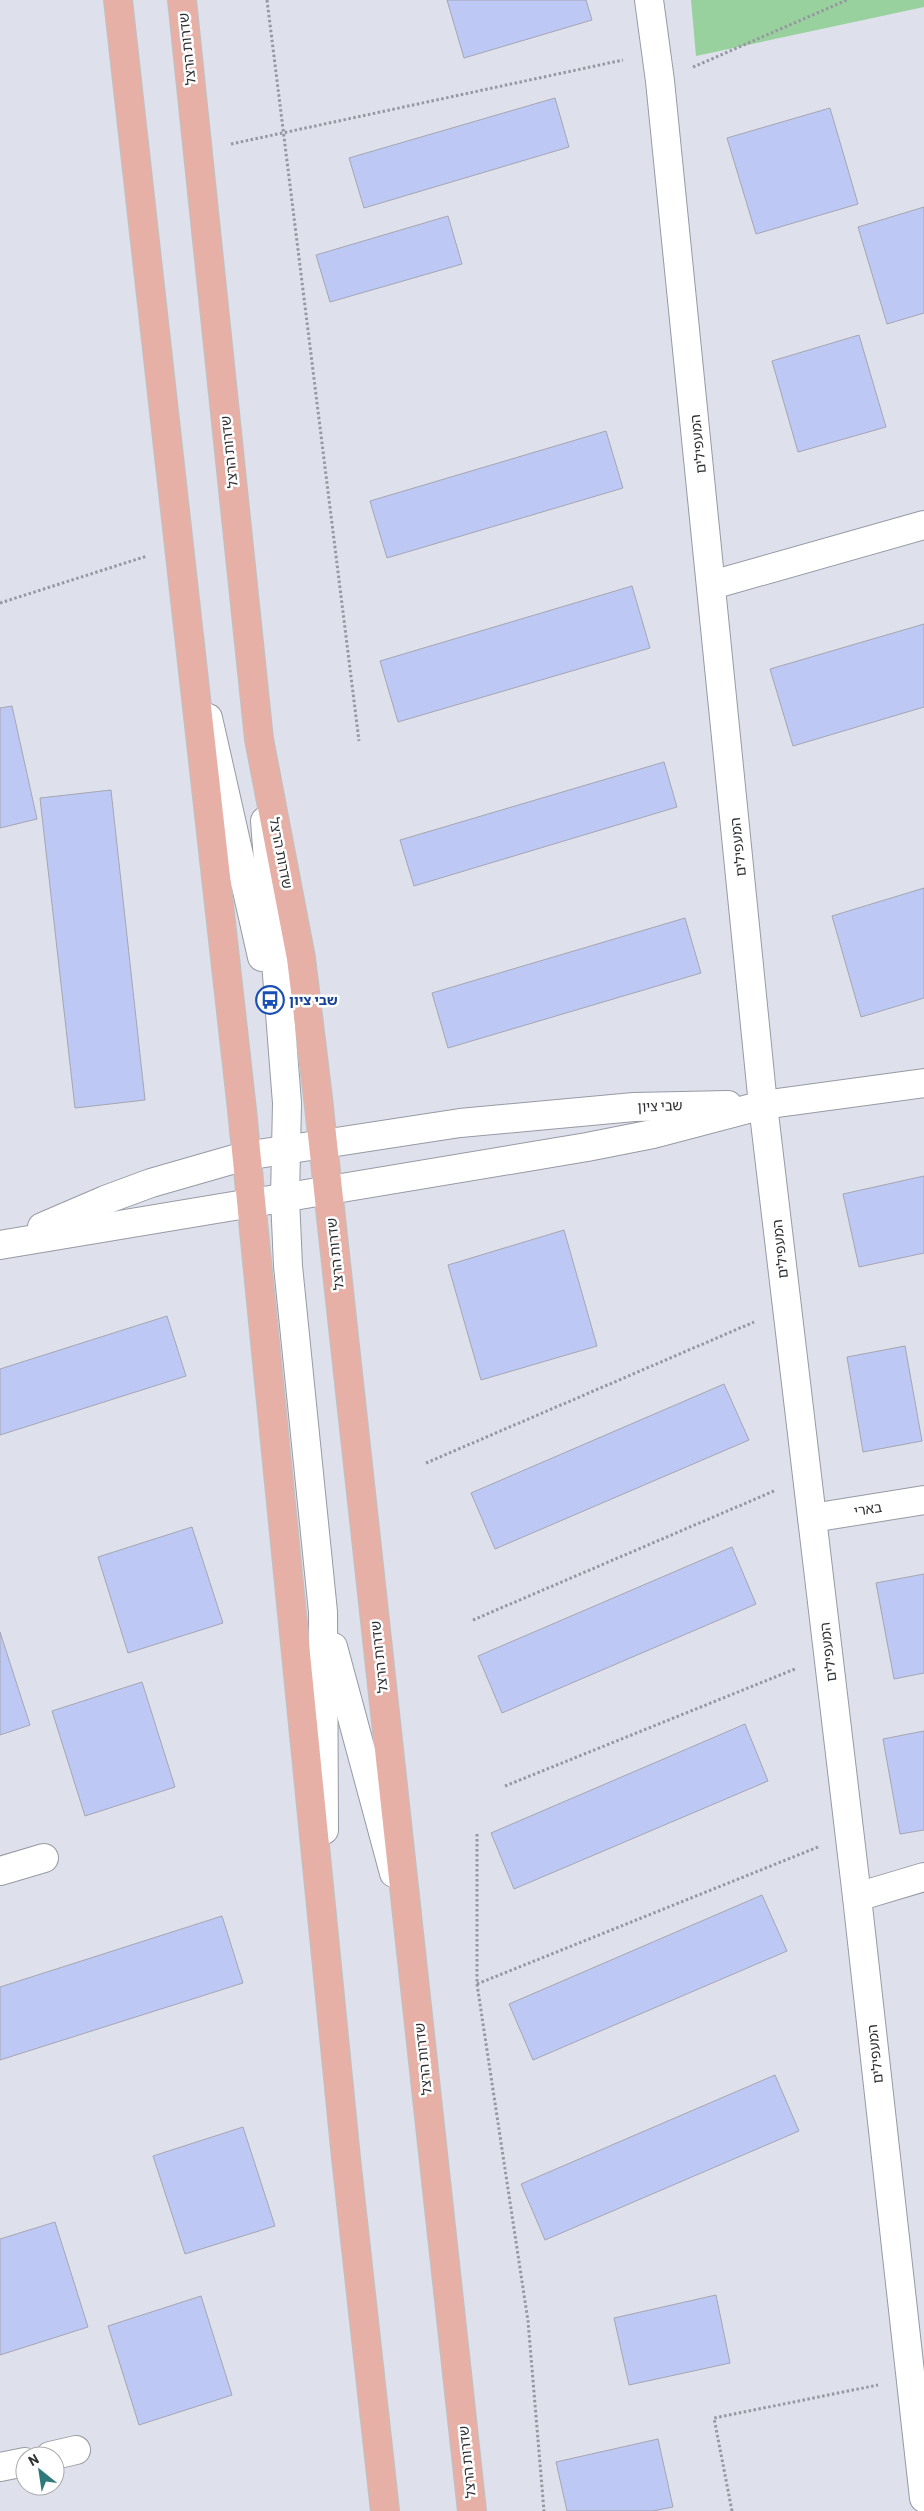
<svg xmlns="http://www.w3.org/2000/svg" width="924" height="2511" font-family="Barlow,'Noto Sans Hebrew',sans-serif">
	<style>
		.green { fill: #99d19e }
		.building { fill: #bec8f4; stroke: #a4a6b1 }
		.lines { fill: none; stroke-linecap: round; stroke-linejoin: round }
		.minor-casing { stroke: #979aa4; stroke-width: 30 }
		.major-casing { stroke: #c0c1c2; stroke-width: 30 }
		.path { stroke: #9698a0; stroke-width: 3; stroke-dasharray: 2.5 2.5; stroke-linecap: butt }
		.minor { stroke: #fff; stroke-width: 28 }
		.major { stroke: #e6b0a7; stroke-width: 28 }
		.labels { text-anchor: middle; stroke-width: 5; stroke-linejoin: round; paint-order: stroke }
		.street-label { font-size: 14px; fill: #2e2f33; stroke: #fff }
		.transit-label { font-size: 14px; font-weight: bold; fill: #164399; stroke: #fff; text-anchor: start }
	</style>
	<rect width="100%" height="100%" fill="#dee1ec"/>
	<path class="green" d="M691,0h233v7l-228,49z"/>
	<g class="building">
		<path d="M447,0h139l6,20 -128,38z"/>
		<path d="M555,98l14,49 -205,61 -15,-50z"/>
		<path d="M830,108l28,96 -102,30 -29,-96z"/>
		<path d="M924,207v106l-37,11 -29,-97z"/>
		<path d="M448,216l14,48 -132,38 -14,-47z"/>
		<path d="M859,335l27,92 -88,25 -26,-91z"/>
		<path d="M606,431l17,57 -236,70 -17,-57z"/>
		<path d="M632,586l18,62 -252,74 -18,-61z"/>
		<path d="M924,624v83l-131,39 -23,-77z"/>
		<path d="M12,706l25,113 -37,9v-120z"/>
		<path d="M664,762l13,45 -263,79 -14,-46z"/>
		<path d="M111,790l34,310 -70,8 -35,-310z"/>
		<path d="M924,888v110l-63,19 -29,-101z"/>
		<path d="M685,918l16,55 -253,75 -16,-55z"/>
		<path d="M924,1176v77l-65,14 -16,-73z"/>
		<path d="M564,1230l33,116 -116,34 -33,-115z"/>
		<path d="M167,1316l19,60 -186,59v-66z"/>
		<path d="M905,1346l17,95 -59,11 -16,-95z"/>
		<path d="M724,1384l25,56 -254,109 -24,-56z"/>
		<path d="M192,1527l31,96 -95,30 -30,-96z"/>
		<path d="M732,1547l24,57 -254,109 -24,-57z"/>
		<path d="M924,1574v99l-30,6 -18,-96z"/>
		<path d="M0,1632l30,93 -30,10z"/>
		<path d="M142,1682l33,105 -90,29 -33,-105z"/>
		<path d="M745,1724l23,57 -254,108 -23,-56z"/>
		<path d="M924,1731v99l-24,4 -17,-95z"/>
		<path d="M762,1895l25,56 -254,109 -24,-56z"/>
		<path d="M222,1916l21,67 -243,77v-73z"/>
		<path d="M775,2075l24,56 -254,109 -24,-56z"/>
		<path d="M243,2127l32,99 -90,28 -32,-98z"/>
		<path d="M55,2222l33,105 -88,28v-116z"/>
		<path d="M716,2295l14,68 -101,22 -15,-67z"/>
		<path d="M201,2296l31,99 -93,30 -31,-99z"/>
		<path d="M658,2439l15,68 -20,4h-86l-11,-49z"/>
	</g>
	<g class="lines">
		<defs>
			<g id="minor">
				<path d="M649,0l11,81 103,1024 94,792 67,601"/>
				<path d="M712,585l212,-60"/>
				<path d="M208,718l54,239"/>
				<path d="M265,821l22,282 -2,95 3,68 35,346 1,218"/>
				<path d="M42,1227l63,-27 46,-17 94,-27 215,-33 174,-16 94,-2"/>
				<path d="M0,1245l587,-98 66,-13 110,-29 161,-22"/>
				<path d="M812,1518l112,-18"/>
				<path d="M333,1647l61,226"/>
				<path d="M0,1871l44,-13"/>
				<path d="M857,1897l67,-20"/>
				<path d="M50,2456l26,-6"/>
				<path d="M0,2467l25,-5"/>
			</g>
			<g id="major">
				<path d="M118,0l124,1110 104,1048 39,353"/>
				<path d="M182,0l77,739 42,219 17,140 154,1413"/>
			</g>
		</defs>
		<use href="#minor" class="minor-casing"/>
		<use href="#major" class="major-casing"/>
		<g class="path">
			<path d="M267,0l92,741"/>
			<path d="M693,67l154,-67"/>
			<path d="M231,144l392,-84"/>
			<path d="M0,603l147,-47"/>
			<path d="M426,1463l328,-141"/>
			<path d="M473,1620l301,-129"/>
			<path d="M505,1786l290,-117"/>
			<path d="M477,1834v150l51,337 16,190"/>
			<path d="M477,1984l341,-137"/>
			<path d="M732,2511l-18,-93 164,-33"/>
		</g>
		<use href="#minor" class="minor"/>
		<use href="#major" class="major"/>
	</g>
	<defs>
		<symbol id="bus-ring" viewBox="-11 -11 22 22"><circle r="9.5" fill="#fff" stroke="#1a4fb4" stroke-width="1.5"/><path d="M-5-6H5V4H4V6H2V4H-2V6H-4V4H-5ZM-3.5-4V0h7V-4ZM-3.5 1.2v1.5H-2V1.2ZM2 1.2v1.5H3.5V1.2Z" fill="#1a4fb4"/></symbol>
	</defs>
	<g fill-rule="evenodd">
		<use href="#bus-ring" x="254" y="984" width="32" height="32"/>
	</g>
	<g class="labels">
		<g class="street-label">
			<text transform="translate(187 49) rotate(-96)" y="5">שדרות הרצל</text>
			<text transform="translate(698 444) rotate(-96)" y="5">המעפילים</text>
			<text transform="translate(229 452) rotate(-96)" y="5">שדרות הרצל</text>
			<text transform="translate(738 847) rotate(-96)" y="5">המעפילים</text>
			<text transform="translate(281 853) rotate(79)" y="5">שדרות הרצל</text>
			<text transform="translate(660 1106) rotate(-2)" y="5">שבי ציון</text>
			<text transform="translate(780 1249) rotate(-96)" y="5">המעפילים</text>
			<text transform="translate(335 1254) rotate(-96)" y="5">שדרות הרצל</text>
			<text transform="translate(868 1509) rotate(-9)" y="5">בארי</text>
			<text transform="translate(828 1652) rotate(-97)" y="5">המעפילים</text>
			<text transform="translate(379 1657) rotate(-96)" y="5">שדרות הרצל</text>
			<text transform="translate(875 2054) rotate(-96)" y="5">המעפילים</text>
			<text transform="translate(423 2059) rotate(-96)" y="5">שדרות הרצל</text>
			<text transform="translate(467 2462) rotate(-96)" y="5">שדרות הרצל</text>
		</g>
		<g class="transit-label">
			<text x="289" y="1005">שבי ציון</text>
		</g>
	</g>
	<g transform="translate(40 2471) rotate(330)"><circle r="24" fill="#ffffff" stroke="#abacad"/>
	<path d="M0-4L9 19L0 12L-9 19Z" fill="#2f7979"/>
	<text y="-8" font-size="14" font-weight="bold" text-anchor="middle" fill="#2e2f33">N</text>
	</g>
</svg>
